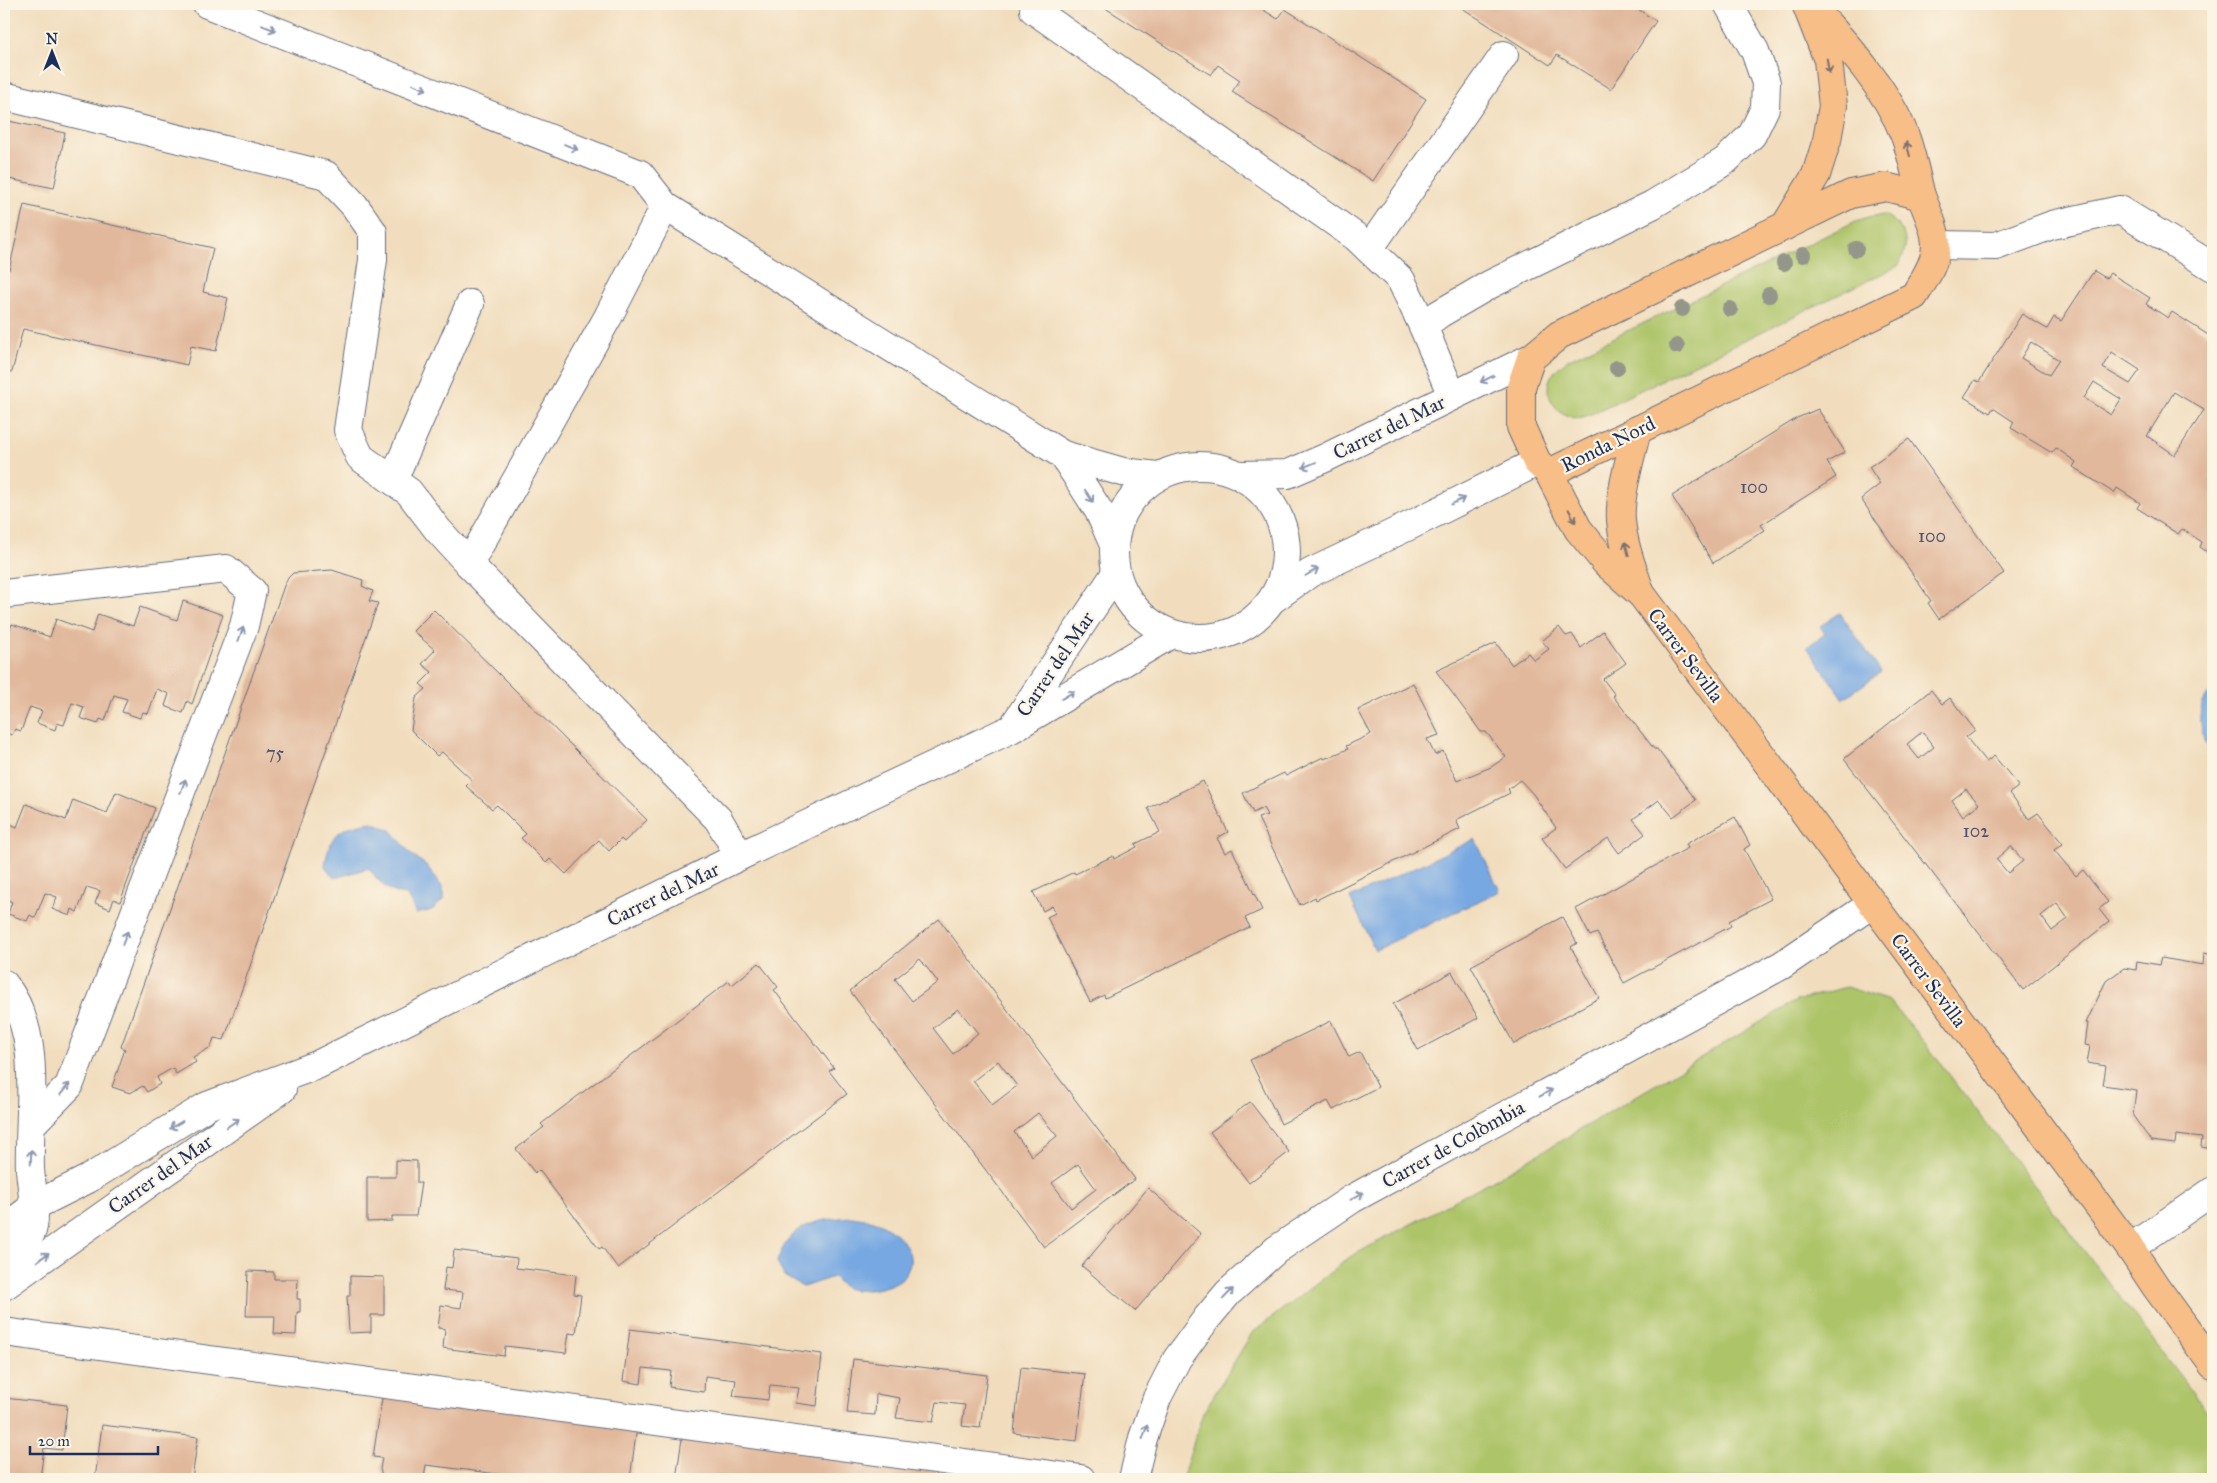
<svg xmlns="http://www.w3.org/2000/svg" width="2217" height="1483" font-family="'IM FELL Great Primer',serif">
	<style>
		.green { fill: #adc469; stroke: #647a64 }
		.water { fill: #77a8e2; stroke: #496ca0 }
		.building { fill: #e1b89b; fill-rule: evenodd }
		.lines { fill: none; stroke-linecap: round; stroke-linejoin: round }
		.minor-casing { stroke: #666c7f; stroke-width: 30 }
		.major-casing { stroke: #666c7f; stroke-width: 30 }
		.minor { stroke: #fff; stroke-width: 28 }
		.major { stroke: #f7be87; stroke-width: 28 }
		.tree { fill: #94968a }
		.oneway { stroke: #8d97ae }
		.oneway2 { stroke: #7e6f70 }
		.labels { text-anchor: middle; stroke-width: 4.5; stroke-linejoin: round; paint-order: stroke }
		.number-label { font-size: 18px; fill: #4c516d }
		.street-label { font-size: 20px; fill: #1b2f5e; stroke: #fcf5e5 }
	</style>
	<rect width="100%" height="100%" fill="#fcf5e5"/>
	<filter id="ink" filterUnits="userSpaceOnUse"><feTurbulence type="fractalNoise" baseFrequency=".02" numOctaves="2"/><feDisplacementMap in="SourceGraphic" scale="10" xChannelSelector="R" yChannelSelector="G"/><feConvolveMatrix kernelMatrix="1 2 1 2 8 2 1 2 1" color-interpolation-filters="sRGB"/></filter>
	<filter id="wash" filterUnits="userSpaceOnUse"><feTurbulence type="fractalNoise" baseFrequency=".0096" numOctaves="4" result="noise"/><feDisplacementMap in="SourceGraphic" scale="20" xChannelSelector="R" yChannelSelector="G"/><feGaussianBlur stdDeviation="1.12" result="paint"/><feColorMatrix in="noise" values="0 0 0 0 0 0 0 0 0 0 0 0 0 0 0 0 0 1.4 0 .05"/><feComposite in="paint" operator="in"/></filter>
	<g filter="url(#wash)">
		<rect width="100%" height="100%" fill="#f1ddbd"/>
		<g class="green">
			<path d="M1885,215c22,13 26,30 13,51l-305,147c-5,2 -11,5 -16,5 -17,-1 -33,-19 -28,-37 3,-9 11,-15 18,-21l289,-139 16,-5z"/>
			<path d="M1846,987l43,14 36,42 288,376v60h-1031l21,-66 49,-80 98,-76 165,-89 281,-167z"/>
		</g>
		<g class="water">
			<path d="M1840,613l41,59 -38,27 -36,-52 18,-13 -5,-8z"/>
			<path d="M2213,690v61c-17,-14 -18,-48 0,-61z"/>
			<path d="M372,822l19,8 21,25 14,10 17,23v12l-11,10 -16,4 -9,-19c-19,-1 -28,-13 -38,-27l-35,10 -9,-12c5,-33 14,-39 47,-44z"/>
			<path d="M1475,839l25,52 -125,59 -25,-52z"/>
			<path d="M851,1217c8,1 16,2 23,4 20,7 48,31 31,54 -9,13 -48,20 -61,12 -4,-3 -8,-7 -11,-10l-30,10 -19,-11 -7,-14c13,-38 38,-42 74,-45z"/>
		</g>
		<g id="blocks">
			<g class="building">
				<path d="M1099,4h159l-1,2 21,13 7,-10 141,90 -53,82 -141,-89 8,-12 -22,-15 -7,10z"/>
				<path d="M1456,4h174l26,17 -45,68 -54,-34 -7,10z"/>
				<path d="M4,120l61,13 -11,55 -50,-10z"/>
				<path d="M24,205l189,43 -10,44 25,6 -12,53 -25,-5 -4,19 -164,-36 -11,43 -8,-1v-102l5,1z"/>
				<path d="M2094,271l12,7 4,-5 40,25 -4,6 22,14 4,-6 41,26 -4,6 4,3v124l-4,6 4,3v76l-13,-9 2,-5 -20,-13 -4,5 -41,-26 3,-5 -23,-15 -3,5 -41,-26 3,-5 -20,-14 -4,5 -41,-25 3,-6 -21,-14 -3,5 -26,-16 11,-17 4,2 43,-68 25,15 7,-12 7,4zM2031,342l28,18 -10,15 -28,-17zM2112,352l28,18 -10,14 -27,-16zM2094,382l27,17 -10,16 -27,-17zM2174,392l30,18 -29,45 -28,-19z"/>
				<path d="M1818,409l27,43 -18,10 9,15 -75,48 4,5 -52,33 -41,-67 125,-78z"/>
				<path d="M1909,439l95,134 -65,46 -11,-16 3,-2 -70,-102 19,-15 -11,-17z"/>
				<path d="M332,570l31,10 -1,6 11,5 -4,10 9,2 -154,437 -10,-2 -3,9 -18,10 3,5 -20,12 -3,-6 -16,9 3,7 -13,8 -4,-6 -13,7 -18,-6 13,-38 -4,-2 163,-461 4,-8 5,-5z"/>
				<path d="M183,601l40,14 -31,89 -5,-3 -4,12 -18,-7 4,-12 -12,-5 -9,25 -5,-2 -3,6 -18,-6 5,-13 -13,-4 -9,26 -5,-2 -2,5 -18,-6 4,-11 -12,-4 -8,22 -7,-2 -2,7 -18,-7 5,-12 -12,-4 -9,24 -6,-2 -3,6 -8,-3v-89h1l7,-19 38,13 6,-18 36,13 6,-18 35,12 7,-19 37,13z"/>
				<path d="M434,610l213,210 -23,22 -3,-3 -12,12 -10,-11 -33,34 -16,-15 -4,4 -25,-25 5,-4 -29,-29 -5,4 -26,-23 6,-6 -30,-28 -5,4 -26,-26 5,-32 10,-9 -6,-5 12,-12 -10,-8 13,-14 -22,-19z"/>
				<path d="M1559,627l7,9 6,-2 9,14 22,-17 23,32 -23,16 12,16 -2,1 41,53h3l39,51 -23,17 -14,-17 -26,19 12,15 -26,19 -11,-15 -43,31 -23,-31 14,-10 -23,-34 -13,-14 -12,9 2,4 -54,27 4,9 -144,71 -1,-3 -15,8 -42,-87 9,-3 -4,-7 -10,5 -10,-20 41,-20 2,3 37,-19 1,2 24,-10 -2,-3 25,-12 -13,-24 55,-27 26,52 -12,4 8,16 8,-4 14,30 34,-14 15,-10 -20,-25h-5l-45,-61 60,-28 16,22 16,-12 6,7 15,-11 -7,-8z"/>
				<path d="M1931,690l11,14 8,-6 25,32 -9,7 20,25 8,-6 25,30 -9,7 19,26 9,-6 25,31 -9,6 22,26 7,-6 25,32 -9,7 10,13 -86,68 -179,-231zM1922,732l12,15 -15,12 -12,-15zM1966,789l13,15 -16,12 -11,-16zM2011,846l12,15 -15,12 -12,-14zM2057,903l11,16 -16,12 -11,-15z"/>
				<path d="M1203,781l25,51 -11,6 8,15 7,-4 30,61 -17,8 5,9 -145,71 -1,-3 -14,7 -43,-85 8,-4 -3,-7 -9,5 -10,-19 41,-20 1,2 38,-18 1,3 23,-12 -2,-3 25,-12 -12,-24z"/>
				<path d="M116,792l39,16 -35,94 -6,-3 -4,10 -15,-6 5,-12 -13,-4 -10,25 -5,-3 -2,7 -18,-7 5,-12 -12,-4 -10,25 -5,-3 -3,6 -19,-7 4,-12 -8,-4v-77l13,6 9,-23 40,16 7,-20 34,13z"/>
				<path d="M1735,817l15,28 -6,4 27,50 -42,22 2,5 -107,57 -27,-50 -7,3 -14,-27 112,-61 -2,-4z"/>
				<path d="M1562,917l15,26 -6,4 28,51 -85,46 -43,-78z"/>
				<path d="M939,919l196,260 -91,68 -194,-256zM920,959l18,23 -26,19 -17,-22zM958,1009l20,24 -25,21 -20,-26zM998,1061l19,25 -25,19 -19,-24zM1038,1113l19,23 -25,20 -18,-24zM1078,1164l18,25 -25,19 -19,-25z"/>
				<path d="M2204,953l9,2v194l-12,-2 1,-9 -26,-3 -1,9 -24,-3 -18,-25 3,-26 -33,-5 3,-19 -19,-3 3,-17 -5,-1 3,-22h-2l20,-42 18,-13 12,2 1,-9 22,4 2,-7 42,7z"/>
				<path d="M759,963l19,24 -4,3 60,78 -5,3 18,23 -229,174 -16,-21 -3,2 -60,-79 -4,3 -19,-24 28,-22 -3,-3 188,-143 3,4z"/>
				<path d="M1452,972l26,46 -60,32 -25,-46z"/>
				<path d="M1331,1021l18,36 11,-5 18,35 -45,23 -5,-9 -47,23 -31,-64z"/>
				<path d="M1250,1102l39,50 -40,31 -39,-51z"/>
				<path d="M396,1160l21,1v22h4l-5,33h-24v5l-25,1v-45h29z"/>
				<path d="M1148,1188l53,46 -66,77 -53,-45z"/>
				<path d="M454,1250l63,8 -1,10 60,7 -2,19 7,1 -5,39 -7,-1 -3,20 -61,-7 -1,10 -61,-8 2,-19 -7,-1 3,-23 20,3 2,-16 -20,-2 3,-23 6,1z"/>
				<path d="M248,1271l26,1v7h24l-1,20h3v13h-3l-1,23 -22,-1 1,-18h-29z"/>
				<path d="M350,1276l34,1v38h-13v17l-22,1 -2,-37h3z"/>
				<path d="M630,1329l192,25 -5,52 -21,-3 3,-15 -29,-3 -2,15 -35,-4 3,-16 -31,-4 -1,16 -35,-5 2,-16 -28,-3 -2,16 -18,-3z"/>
				<path d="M853,1359l134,16 -7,53 -18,-2 3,-21 -28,-3 -4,20 -37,-4 4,-20 -24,-4 -1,21 -28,-2z"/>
				<path d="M1021,1367l64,7 -8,67 -63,-8z"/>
				<path d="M383,1392l254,35 -7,52h-92l-112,-14 -2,14h-41l-3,-10 2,-11 -9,-1z"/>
				<path d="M4,1398l63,7 -5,45 -18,-2 -4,31h-36z"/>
				<path d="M102,1425l96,12 -6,42h-97z"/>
				<path d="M683,1432l254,35 -2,12h-259z"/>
			</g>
		</g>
	</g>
	<g filter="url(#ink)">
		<use href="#blocks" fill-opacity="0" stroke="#666c7f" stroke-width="1"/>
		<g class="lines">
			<defs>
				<g id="minor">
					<path d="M207,4l433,170 25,32"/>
					<path d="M1034,10l322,227 45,43 22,46 29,70"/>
					<path d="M4,96l322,79 28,30 19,27v28l-25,170 12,27 49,35 29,38 31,34 249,255 22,37"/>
					<path d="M1938,245l58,1 56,-21 68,-15 93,57"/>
					<path d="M1369,249l135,-194"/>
					<path d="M1423,326l16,-12 50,-29 163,-80 73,-44 27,-26 13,-27 1,-25 -11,-32 -27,-47"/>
					<path d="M1063,455l36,56 15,34"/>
					<circle cx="1200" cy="552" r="86"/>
					<path d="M1240,475l48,-1 37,-16 206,-100"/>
					<path d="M393,480l77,-176"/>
					<path d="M469,564l139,-247 57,-111 398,249 60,17 34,4"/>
					<path d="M4,594l222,-25 26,22 -8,35 -175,460 -37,38"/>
					<path d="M1273,599l37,-26 105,-50 122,-61"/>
					<path d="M1016,722l100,-149"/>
					<path d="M4,984c40,52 24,123 26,185 1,16 8,49 1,64 -3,7 -21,21 -27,27"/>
					<path d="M4,1229l30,-23 54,-27 119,-73 110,-41 423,-209 271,-127 160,-95"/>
					<path d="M2130,1248l83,-57"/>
					<path d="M4,1286l278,-197"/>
					<path d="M4,1332l1077,147"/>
					<path d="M1133,1479l10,-41 14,-40 20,-39 30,-41 21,-25 48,-43 76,-51 430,-234 90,-61"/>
				</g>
				<g id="major">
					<path d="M1814,9c35,38 72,79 91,127 7,19 11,40 16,60"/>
					<path d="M1886,187l35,9c20,48 22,55 -7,100l-365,177 -12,-11 -16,-35v-40l10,-29 28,-23 292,-141z"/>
					<path d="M1785,226l31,-51 11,-35 6,-34 -5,-46 -22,-56"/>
					<path d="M1637,430c-6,25 -18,65 -16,90 2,25 12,50 20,74"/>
					<path d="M1549,473l29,56 28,34 36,32 488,653 26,39 57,78"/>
				</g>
			</defs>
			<use href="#minor" class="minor-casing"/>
			<use href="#major" class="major-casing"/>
			<use href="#minor" class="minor"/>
			<use href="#major" class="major"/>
		</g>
		<g class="tree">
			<circle cx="1856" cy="249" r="8"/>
			<circle cx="1803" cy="255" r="8"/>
			<circle cx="1784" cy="263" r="8"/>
			<circle cx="1769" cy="295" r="8"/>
			<circle cx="1682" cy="309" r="8"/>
			<circle cx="1730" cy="309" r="8"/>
			<circle cx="1677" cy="346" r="8"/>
			<circle cx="1617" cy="368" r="8"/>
		</g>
		<defs><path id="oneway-shaft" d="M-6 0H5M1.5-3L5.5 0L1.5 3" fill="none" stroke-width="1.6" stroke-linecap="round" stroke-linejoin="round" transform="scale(1.25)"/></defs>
		<g class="oneway">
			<use href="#oneway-shaft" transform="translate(269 28) rotate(21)"/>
			<use href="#oneway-shaft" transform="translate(420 87) rotate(22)"/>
			<use href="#oneway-shaft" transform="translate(571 147) rotate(22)"/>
			<use href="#oneway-shaft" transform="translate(1487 379) rotate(154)"/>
			<use href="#oneway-shaft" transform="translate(1309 465) rotate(157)"/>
			<use href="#oneway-shaft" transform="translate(1089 496) rotate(57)"/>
			<use href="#oneway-shaft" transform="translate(1458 501) rotate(-27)"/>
			<use href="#oneway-shaft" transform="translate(1312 572) rotate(-30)"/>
			<use href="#oneway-shaft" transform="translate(241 634) rotate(-69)"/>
			<use href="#oneway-shaft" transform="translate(1068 695) rotate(-31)"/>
			<use href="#oneway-shaft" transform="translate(183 786) rotate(-69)"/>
			<use href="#oneway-shaft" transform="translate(125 938) rotate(-69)"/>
			<use href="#oneway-shaft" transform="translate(65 1089) rotate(-51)"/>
			<use href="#oneway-shaft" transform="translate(1546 1093) rotate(-29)"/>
			<use href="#oneway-shaft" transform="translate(233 1123) rotate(-35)"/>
			<use href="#oneway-shaft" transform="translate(176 1125) rotate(149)"/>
			<use href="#oneway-shaft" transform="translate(31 1157) rotate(-88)"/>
			<use href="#oneway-shaft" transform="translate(1357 1196) rotate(-30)"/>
			<use href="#oneway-shaft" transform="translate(43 1257) rotate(-36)"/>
			<use href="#oneway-shaft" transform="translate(1228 1294) rotate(-46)"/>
			<use href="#oneway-shaft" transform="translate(1145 1432) rotate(-71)"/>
		</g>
		<g class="oneway2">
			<use href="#oneway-shaft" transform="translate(1828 66) rotate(81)"/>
			<use href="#oneway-shaft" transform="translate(1908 149) rotate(-105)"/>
			<use href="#oneway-shaft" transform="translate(1572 516) rotate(63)"/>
			<use href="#oneway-shaft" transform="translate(1627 549) rotate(-104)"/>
		</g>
	</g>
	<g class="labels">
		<g class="number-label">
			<text x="1754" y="493">100</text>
			<text x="1932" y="542">100</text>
			<text x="275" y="759">75</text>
			<text x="1976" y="837">102</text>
		</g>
		<g class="street-label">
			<text transform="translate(1389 427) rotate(-26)" y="7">Carrer del Mar</text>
			<text transform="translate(1608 444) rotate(-26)" y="7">Ronda Nord</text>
			<text transform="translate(1686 655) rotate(53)" y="7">Carrer Sevilla</text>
			<text transform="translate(1055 664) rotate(-56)" y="7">Carrer del Mar</text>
			<text transform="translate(663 894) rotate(-26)" y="7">Carrer del Mar</text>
			<text transform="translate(1929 980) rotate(53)" y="7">Carrer Sevilla</text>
			<text transform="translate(1453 1144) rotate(-29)" y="7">Carrer de Colòmbia</text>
			<text transform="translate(160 1174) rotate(-35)" y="7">Carrer del Mar</text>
		</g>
	</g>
	<rect width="2217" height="1483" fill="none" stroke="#fcf5e5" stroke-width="20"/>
	<g transform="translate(52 52)" stroke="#fcf5e5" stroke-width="4" paint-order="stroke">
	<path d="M0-4L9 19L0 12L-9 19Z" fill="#1b2f5e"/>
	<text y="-8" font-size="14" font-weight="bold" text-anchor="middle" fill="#1b2f5e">N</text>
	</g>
	<path d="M30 1446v8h128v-8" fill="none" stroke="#1b2f5e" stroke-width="2.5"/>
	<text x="38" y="1446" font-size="15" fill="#1b2f5e" stroke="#fcf5e5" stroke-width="4" paint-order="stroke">20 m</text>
</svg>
